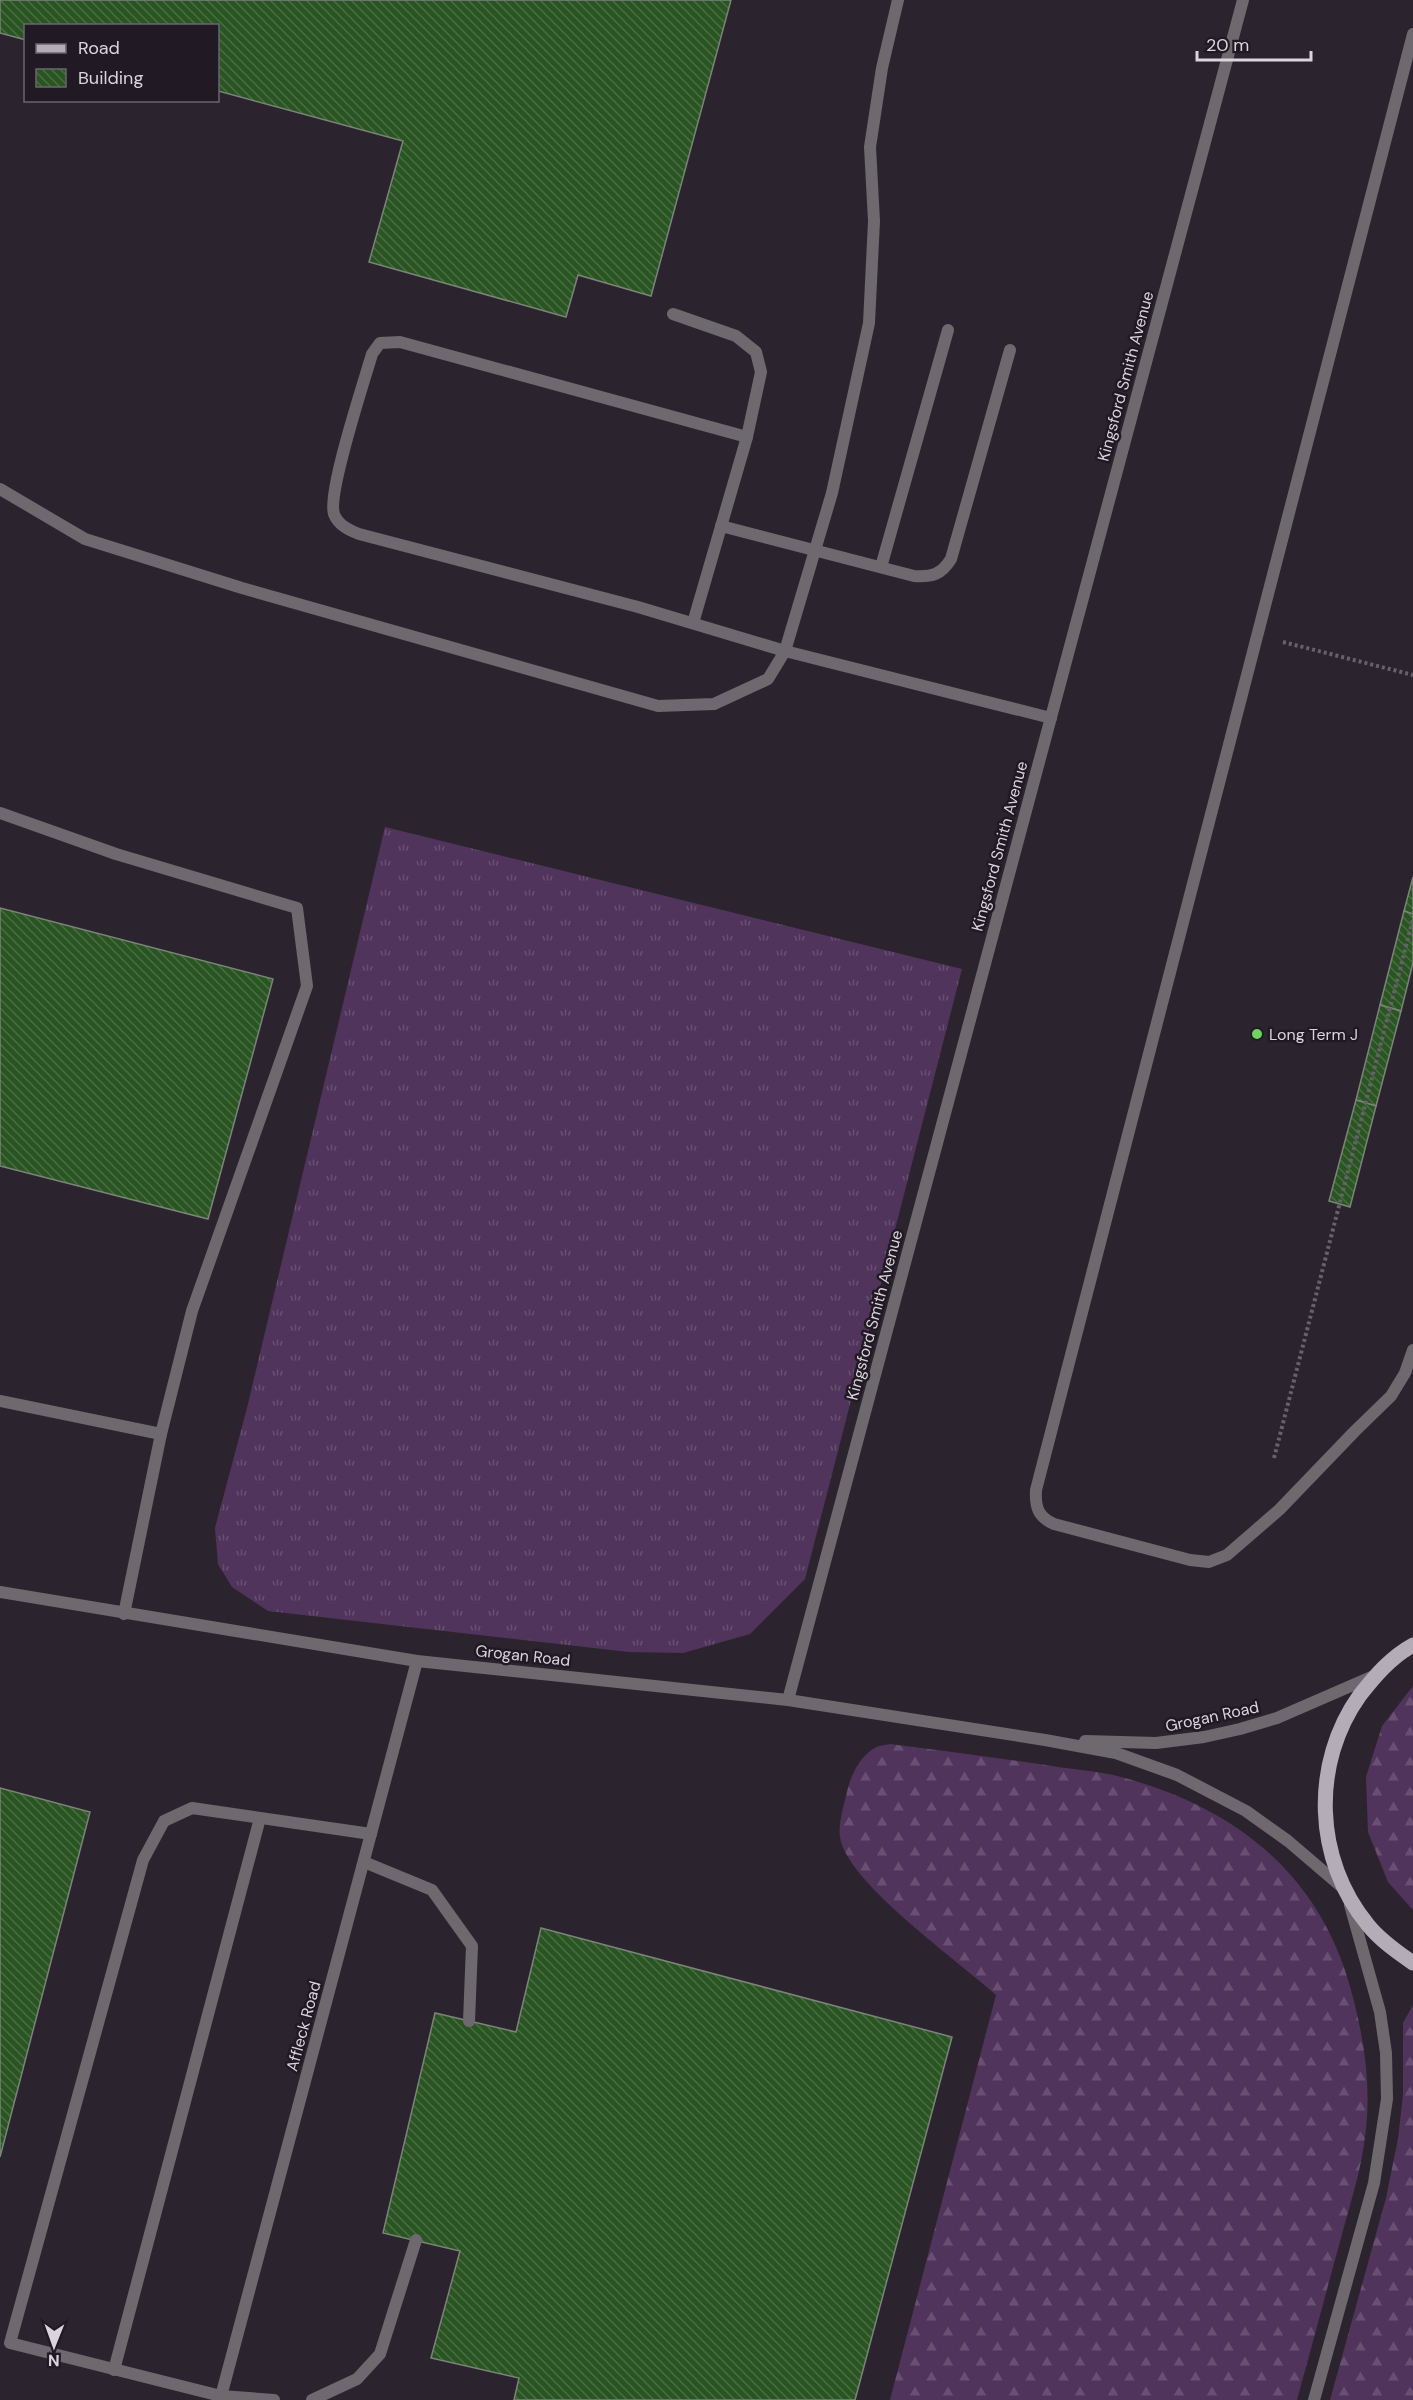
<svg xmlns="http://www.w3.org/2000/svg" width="1413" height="2400" font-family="'DM Sans',sans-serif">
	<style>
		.grass { fill: url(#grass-tufts) }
		.forest { fill: url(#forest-firs) }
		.building { fill: url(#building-back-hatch); stroke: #7a8478; stroke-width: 1.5 }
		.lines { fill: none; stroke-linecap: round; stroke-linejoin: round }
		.path { stroke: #67616a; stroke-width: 4; stroke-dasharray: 3 3; stroke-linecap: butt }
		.service { stroke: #6d696f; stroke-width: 12 }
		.minor { stroke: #6d696f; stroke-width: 12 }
		.primary { stroke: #b4acb7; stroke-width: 15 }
		.poi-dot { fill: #6fd360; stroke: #211a24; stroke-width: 2 }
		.labels { text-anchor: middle; stroke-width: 5; stroke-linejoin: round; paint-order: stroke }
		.street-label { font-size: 16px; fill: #dad5dc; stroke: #211a24 }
		.poi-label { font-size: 16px; fill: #dad5dc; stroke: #211a24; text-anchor: start }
	</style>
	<defs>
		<pattern id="grass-tufts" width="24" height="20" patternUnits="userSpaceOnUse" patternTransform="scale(1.5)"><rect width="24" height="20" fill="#50345b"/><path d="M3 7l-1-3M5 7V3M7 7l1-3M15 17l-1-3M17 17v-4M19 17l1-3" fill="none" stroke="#695072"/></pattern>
		<pattern id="forest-firs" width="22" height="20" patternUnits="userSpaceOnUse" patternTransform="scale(1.5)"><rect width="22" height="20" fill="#50345b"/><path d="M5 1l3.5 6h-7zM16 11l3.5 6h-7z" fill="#695072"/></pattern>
		<pattern id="building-back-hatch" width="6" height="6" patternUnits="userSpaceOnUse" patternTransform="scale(1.5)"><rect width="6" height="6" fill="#2a5523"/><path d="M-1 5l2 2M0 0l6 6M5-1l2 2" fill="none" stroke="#486d42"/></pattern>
	</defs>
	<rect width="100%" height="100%" fill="#2b242e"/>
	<path class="grass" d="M385,827l577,142 -157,610 -55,55 -67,19 -54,-1 -361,-41 -36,-24 -14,-23 -3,-36 32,-120z"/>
	<g class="forest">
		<path d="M1413,1686v224l-25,-28 -20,-50 -2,-55 16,-51z"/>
		<path d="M890,1744c54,7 108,14 162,22 24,4 50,5 73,12 112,31 195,97 226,212 13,48 21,96 14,147 -4,34 -15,67 -24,101 -15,54 -29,108 -44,162h-407l106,-405c-36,-33 -150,-113 -156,-158 -2,-14 4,-32 7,-45 3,-15 12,-34 26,-43 4,-3 12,-4 17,-5z"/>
		<path d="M1413,2005v395h-83l56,-202 12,-59 5,-44v-72z"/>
	</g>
	<g class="building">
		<path d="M0,0h731l-80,296 -73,-21 -12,42 -197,-55 34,-121 -185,-50v-65h-192v14l-26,-7z"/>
		<path d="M1413,877v37l-9,-3z"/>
		<path d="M0,908l273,71 -65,240 -208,-53z"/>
		<path d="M1404,911l9,3v49l-12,48 -21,-6z"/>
		<path d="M1380,1005l21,6 -25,95 -20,-6z"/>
		<path d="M1356,1100l20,6 -26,101 -21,-6z"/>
		<path d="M0,1788l90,24 -90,345z"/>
		<path d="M541,1928l411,109 -97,363h-341l5,-22 -88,-20 29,-107 -77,-18 52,-220 81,19z"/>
	</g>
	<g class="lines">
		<g class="path">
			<path d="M1283,642l130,33"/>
			<path d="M1274,1458l139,-539"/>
		</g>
		<g class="service">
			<path d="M1413,34l-377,1456c-1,17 2,27 18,34l136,36 19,2 18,-7 52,-45 76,-79 36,-35 14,-23 8,-23"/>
			<path d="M673,314l63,22 20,16 5,20 -14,65 -54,186"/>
			<path d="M747,437l-347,-95 -20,1 -8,11c-8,28 -45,139 -38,160 4,11 15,16 25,20l279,73 147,44 266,67"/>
			<path d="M0,489l85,50 157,49 416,118 56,-2 54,-25 17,-28 47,-158 37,-170 5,-102 -4,-74 12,-79 16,-68"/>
			<path d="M721,526l193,50c18,1 27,-1 37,-17l59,-209"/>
			<path d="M881,567l67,-237"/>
			<path d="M0,813l116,41 181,54 10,78 -115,325 -31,123 -37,180"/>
			<path d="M0,1401l161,33"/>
			<path d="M364,1862l68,28 40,56 -3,75"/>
			<path d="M114,2370l146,-552"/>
			<path d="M274,2400l-53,-4 -211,-53 133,-483 21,-39 28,-13 179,26"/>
			<path d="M312,2400l45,-21 23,-25 36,-114"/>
			<path d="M1314,2400l60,-217 13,-84 -1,-46 -6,-41 -30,-107"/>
		</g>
		<g class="minor">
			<path d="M0,1592l417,69 371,39 257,40 71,13 61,22 69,36 42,30 55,47"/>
			<path d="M788,1700l455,-1700"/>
			<path d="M1085,1741l71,2 48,-6 36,-8 37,-11 99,-43"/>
			<path d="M220,2400l197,-739"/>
		</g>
		<path class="primary" d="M1413,1645c-22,12 -38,31 -53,50 -49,68 -46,165 8,230 12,15 29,27 45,38"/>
	</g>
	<circle class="poi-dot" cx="1257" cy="1034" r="6"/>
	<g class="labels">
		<g class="street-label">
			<text transform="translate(1125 376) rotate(-75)" y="6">Kingsford Smith Avenue</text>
			<text transform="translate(999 846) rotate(-75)" y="6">Kingsford Smith Avenue</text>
			<text transform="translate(874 1315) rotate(-75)" y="6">Kingsford Smith Avenue</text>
			<text transform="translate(523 1655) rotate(6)" y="6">Grogan Road</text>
			<text transform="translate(1212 1716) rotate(-12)" y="6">Grogan Road</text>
			<text transform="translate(303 2026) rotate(-75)" y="6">Affleck Road</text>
		</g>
		<g class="poi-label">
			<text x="1269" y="1040">Long Term J</text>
		</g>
	</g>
	<rect x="24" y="24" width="195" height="78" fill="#211a24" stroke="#6b656e" stroke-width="1.5"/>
	<rect x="36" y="44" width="30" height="9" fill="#b4acb7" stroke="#6b656e" stroke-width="1.5"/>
	<text x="78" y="54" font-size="18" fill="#dad5dc">Road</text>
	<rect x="36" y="69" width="30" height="18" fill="url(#building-back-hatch)" stroke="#6b656e" stroke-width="1.5"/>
	<text x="78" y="84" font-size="18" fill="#dad5dc">Building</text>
	<g transform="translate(54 2346) rotate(181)" stroke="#211a24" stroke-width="4.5" paint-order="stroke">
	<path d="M0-4.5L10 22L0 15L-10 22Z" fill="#dad5dc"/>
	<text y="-9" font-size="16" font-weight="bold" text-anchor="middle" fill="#dad5dc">N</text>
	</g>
	<path d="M1197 51v9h114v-9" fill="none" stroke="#dad5dc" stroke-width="3"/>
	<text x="1206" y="51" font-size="18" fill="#dad5dc" stroke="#211a24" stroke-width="4.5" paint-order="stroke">20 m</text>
</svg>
